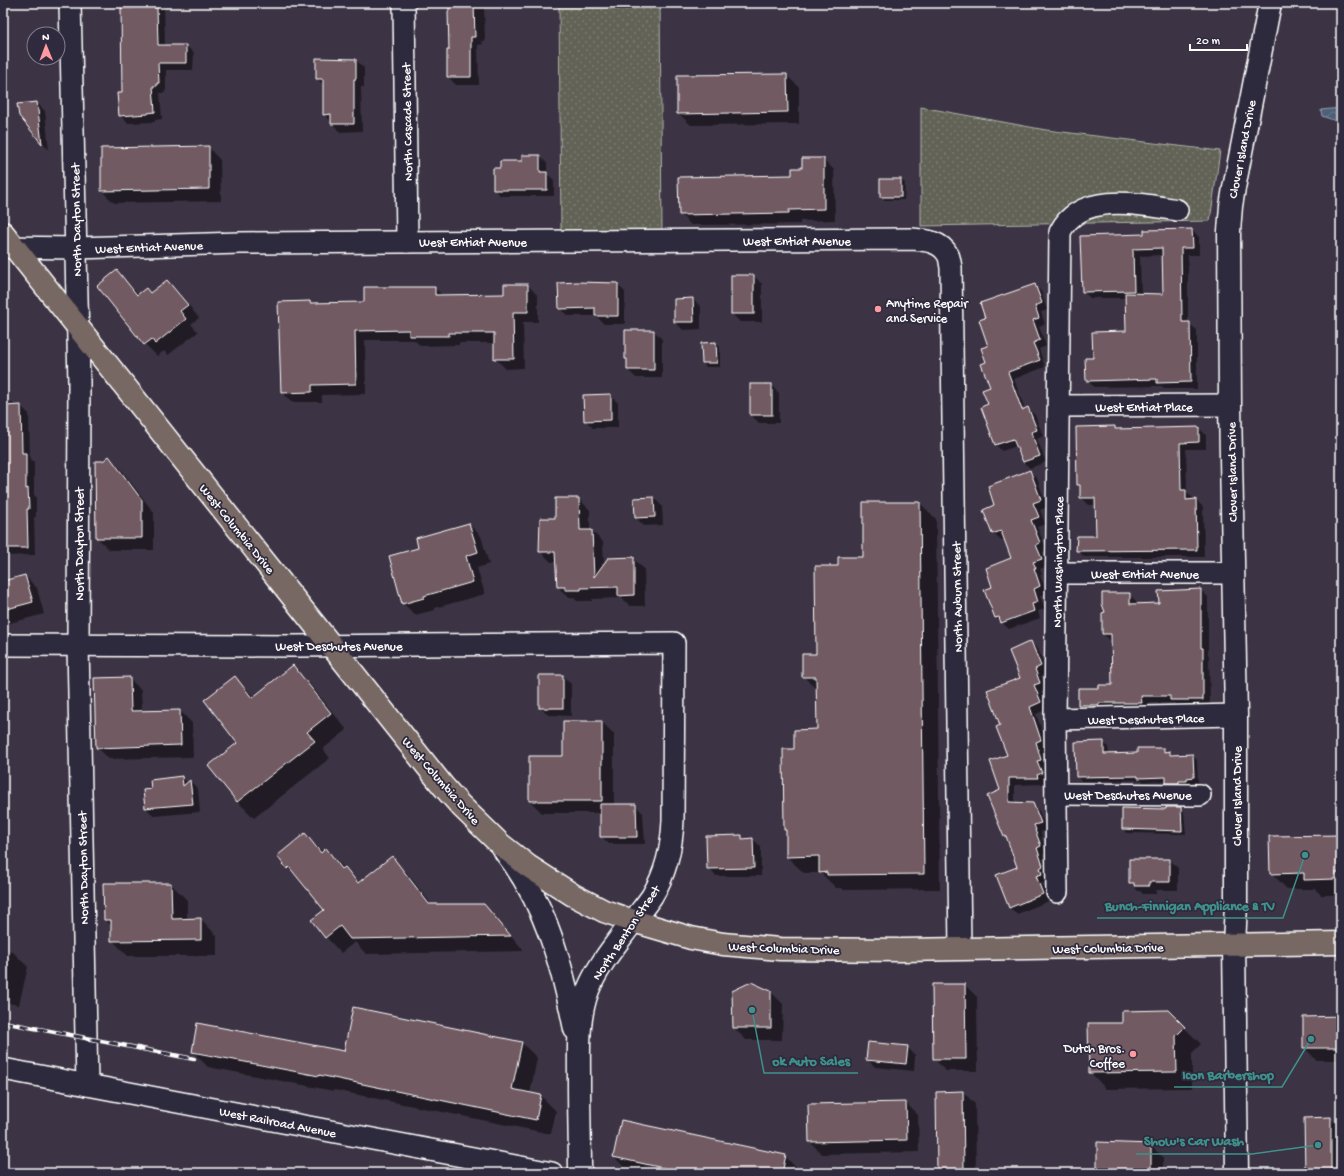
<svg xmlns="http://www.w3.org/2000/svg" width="1344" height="1176" font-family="'Gochi Hand',sans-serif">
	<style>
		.grass { fill: url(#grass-dots); stroke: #b0b2ab }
		.water { fill: url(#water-waves); stroke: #94a0ae }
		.shadow { fill: #0007; fill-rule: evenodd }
		.building { fill: #725a62; stroke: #fff }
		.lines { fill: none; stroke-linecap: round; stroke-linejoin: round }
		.minor-casing { stroke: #fff; stroke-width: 24 }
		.tertiary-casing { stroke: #fff; stroke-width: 25 }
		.secondary-casing { stroke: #fff; stroke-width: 25 }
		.primary-casing { stroke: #fff; stroke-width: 25 }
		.minor { stroke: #2f2a3d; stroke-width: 21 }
		.tertiary { stroke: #2f2a3d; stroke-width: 22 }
		.secondary { stroke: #2f2a3d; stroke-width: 22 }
		.primary { stroke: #776864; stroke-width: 22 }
		.rail-casing { stroke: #fff; stroke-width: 4.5 }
		.rail { stroke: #2f2a3d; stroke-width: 3; stroke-dasharray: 9; stroke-linecap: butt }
		.poi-dot { fill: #ff9aa2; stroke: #2f2a3d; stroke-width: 1.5 }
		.labels { text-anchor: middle; stroke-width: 3.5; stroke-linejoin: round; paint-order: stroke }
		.street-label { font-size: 13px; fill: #fff; stroke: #2f2a3d }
		.poi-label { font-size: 13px; fill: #fff; stroke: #2f2a3d; text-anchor: start }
		.leader { fill: none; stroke: #3f918b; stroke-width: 1.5 }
		.callout-dot { fill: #3f918b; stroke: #2f2a3d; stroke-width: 1.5 }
		.callout-label { font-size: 14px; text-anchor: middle; font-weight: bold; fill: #3f918b; stroke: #2f2a3d; stroke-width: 3.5; stroke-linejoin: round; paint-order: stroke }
	</style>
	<defs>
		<pattern id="grass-dots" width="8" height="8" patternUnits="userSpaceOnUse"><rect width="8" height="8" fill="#626457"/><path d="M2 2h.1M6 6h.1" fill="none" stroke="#7a7b70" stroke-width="1.8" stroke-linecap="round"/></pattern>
		<pattern id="water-waves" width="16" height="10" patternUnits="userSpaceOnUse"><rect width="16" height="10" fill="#4d6078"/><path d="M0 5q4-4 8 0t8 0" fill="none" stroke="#68788c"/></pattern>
	</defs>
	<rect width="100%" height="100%" fill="#3c3444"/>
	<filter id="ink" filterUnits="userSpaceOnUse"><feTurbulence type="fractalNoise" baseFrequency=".025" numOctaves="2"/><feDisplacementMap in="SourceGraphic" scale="8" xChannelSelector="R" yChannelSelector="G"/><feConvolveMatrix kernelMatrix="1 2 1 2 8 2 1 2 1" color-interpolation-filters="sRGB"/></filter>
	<g filter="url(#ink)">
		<g class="grass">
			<path d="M559,3h101l2,228h-101z"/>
			<path d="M921,107l125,23 174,21 -10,70 -289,5z"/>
		</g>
		<path class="water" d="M1341,108v18l-5,-5 -14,-5 -1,-6z"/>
		<g class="shadow">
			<rect x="3" y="3" width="35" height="2"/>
			<path d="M128,3h36l1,43h21l8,7 -1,17h-27v20l-1,1v2h-5l2,26 -7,1v2l-27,1 -8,-7 3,-22z"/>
			<path d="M303,3h49v3h-46z"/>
			<path d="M449,3h38v3h-3l1,35h-3l1,3 -5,1 1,40h-23l-8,-8 2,-26z"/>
			<path d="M356,60l8,8v19h-3l1,44 -22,1 -16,-18v-29l-7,-6z"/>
			<path d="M786,75l13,12v37l-108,1 -13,-12z"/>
			<path d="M37,103l8,8 4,39 -29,-34z"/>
			<path d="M208,147l12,13 1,41 -107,2 -12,-12z"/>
			<path d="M540,156l7,7v11l7,6v16h-53l-7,-7 7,-20z"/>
			<path d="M823,159l11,11 1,50 -35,1v3l-109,1 -11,-11 113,-38 10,-7z"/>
			<path d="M901,180l4,3 -1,17h-19l-4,-4z"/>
			<path d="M1192,230l7,7v18h-11v68l9,7v59h-32l-3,-3 -68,1 -7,-7 7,-21 33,-27 -1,-34h-36l-7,-7 62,-56zM1163,255l1,40 -23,-1 -1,-38z"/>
			<path d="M117,272l22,23 11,-1 17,-13 12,12 20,25 -8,6 7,8 -30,23 -4,-4 -7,5 -12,-12z"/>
			<path d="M754,276l8,8v38h-22l-8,-8z"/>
			<path d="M617,284l8,8v32h-21l-8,-8h-28l-8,-8z"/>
			<path d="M528,285l10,11v26h-15l1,46 -18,1 -11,-11v-15h-36v2l-38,1 -7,-6h-49l1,54 -44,1v7h-30l-10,-10 28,-90 1,2 54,-1 70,-15 8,8 62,-1z"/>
			<path d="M1034,285l7,6 6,19 -6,2 4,12 -6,2 7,20 -7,3 6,18 -31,12 11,30 3,-1 7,7 8,21 -6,3 9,23 -16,6 -7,-6 -6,-16 -15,5 -6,-6 -14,-37 7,-3 2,-18 -4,-25 2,-16 -2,-28z"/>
			<path d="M693,299l8,8v22l-18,1 -8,-8z"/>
			<path d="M626,331h28l8,8v39h-26l-8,-8v-8l-2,-3z"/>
			<path d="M716,343l4,4v20h-14l-3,-4 -1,-19z"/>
			<path d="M771,385l8,8v30h-20l-8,-8z"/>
			<path d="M610,395l8,8v25h-25l-8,-8z"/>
			<path d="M12,403l3,3h6l8,8 1,44 4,4v33l2,2v20h-2l1,38 -32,1v-152z"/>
			<path d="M1114,427l3,3 82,-2 7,7v14h-20l1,44 6,5v2h3l7,7 1,50h-119l-8,-7 20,-13 -1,-32h-8l-7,-7v-10l-3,-3z"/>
			<path d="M108,457l13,12 33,44v37h-44l-13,-12 6,-76z"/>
			<path d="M1030,471l7,7 10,29 -7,3 5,14 -8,3 10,23 -4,2 5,14 -8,3 2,6h-2l7,19 -7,2 5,13 -7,2 2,7 -31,11 -13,-12 -2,-30 19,-28 -8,-20 -5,1 -7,-7 3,-28z"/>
			<path d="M654,498l8,8 1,19 -19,1 -8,-8 -1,-19z"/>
			<path d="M579,499l11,11v21h2l11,11 1,24 29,-8 11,11 1,37h-15l-8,-8 -30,1v2h-15l-3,-3h-5l-11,-11 -1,-25h-6l-11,-11 16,-32z"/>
			<path d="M920,503l16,16 4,370 -96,1 -2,-2h-6l-15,-15h-17l-17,-16v-25l-2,-2 10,-80 23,-20 -1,-40 -14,-14 14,-21 23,-88 24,-9z"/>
			<path d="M469,524l12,12 8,28 -12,4 8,26 -50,14v2l-20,5 -12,-12 16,-54z"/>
			<path d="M25,576l12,12 7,26 -41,11v-43z"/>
			<path d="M1201,590l7,7v57l1,2 1,50 -32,1 -4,-4h-26v6l-62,3 -7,-7 21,-16 13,-3v-45h-3l-7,-7 3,-22 23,-18 7,7v4l24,-1 -1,-12z"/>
			<path d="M1031,642l7,7 9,24 -6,3 5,14 -5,2 7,17 -12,5 12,33 -6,2 5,18 -3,1 4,12 -5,2 1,2 -29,1v18l17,1 7,7 8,19 -6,2 1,5h-1l6,16 -4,2 6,18 -3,2 2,6 -6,2 7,18 -32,13 -7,-6 8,-41 -10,-28 -3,-3 -3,-45 6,-36 -7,-29 20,-47z"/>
			<path d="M293,667l16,16 38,47 -24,19 7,9 -76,60 -17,-17 2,-58 -4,-66 19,20z"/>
			<path d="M563,676l8,8v32l-23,-1 -8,-8z"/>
			<path d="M129,678l12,12 1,22 38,-1 12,12 1,34 -84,2 -12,-12z"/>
			<path d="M602,722l12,12v71h21l8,8 2,31h-36l-8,-8v-23h-59l-12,-12 34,-44z"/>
			<path d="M1103,742l5,5 1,7h29l25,-5 4,3h3l4,4 18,-1 5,5 1,22h-7v3l-19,2 -5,-6 -24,1 -1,-2 -61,1 -4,-4z"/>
			<path d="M182,778l6,5 2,-2 8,8 2,23 -46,4 -8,-8 -2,-17 8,-1z"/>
			<path d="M1180,808l4,4 2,22 -60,-1 -3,-4 44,-19z"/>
			<path d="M305,834l18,18 3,-2 34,33 32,-25 15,15 25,32h52l15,16 25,30 -158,3 -11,-12 -14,11 -15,-16 -13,-17 12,-10 -22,-27 -15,-15 -10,-12z"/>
			<path d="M741,836l3,3h9l8,8v29h-45l-8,-8z"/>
			<path d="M1341,836v59h-20l-6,-6h-28l-16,-16z"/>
			<path d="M1170,860l8,8v22h-22v4h-13l-3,-3h-2l-8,-8z"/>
			<path d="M171,884l16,16v20l14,-1 16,17v20h-89l-16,-16v-13l-7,-7z"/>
			<path d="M3,950l9,1 16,16 -9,38 -16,-3z"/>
			<path d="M965,985l12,12 1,74h-32l-12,-12z"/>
			<path d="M771,992l12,12 -1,36h-36l-12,-12z"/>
			<path d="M1167,1011l34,33 -9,9v35l-86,1 -16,-17 33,-48z"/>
			<path d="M1338,1012h3v48h-25l-12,-13 27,-30v-2h7z"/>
			<path d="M522,1043l15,15 -7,36 11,2 15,15 -5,23 -217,-44v1l-126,-24 -15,-15h152z"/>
			<path d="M907,1047l8,8 -1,16 -39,-4 -8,-8z"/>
			<path d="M963,1092l12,12 1,69h-38z"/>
			<path d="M906,1103l12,12 1,37 -97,2 -12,-12 -1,-37z"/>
			<path d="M1330,1118l11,11v44h-35l-1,-54z"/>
			<path d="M1150,1145l13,12v16h-65z"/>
			<path d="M785,1156l16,17h-171l-16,-16z"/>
			<path d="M3,1167l5,5 -1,1h-4z"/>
		</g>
		<g class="building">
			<path d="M474,5l1,32h-4v40h-24v-27h2l-1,-39h1v-5z"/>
			<path d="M157,7l1,38h28v18h-28l1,20h-2v3h-4l2,26 -7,1v1l-29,2 -2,-23h5l-1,-85z"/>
			<path d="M316,58l40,1v20h-2v45h-23v-10l-8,1v-36h-7z"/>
			<path d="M787,74l1,38 -111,2v-39z"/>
			<path d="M37,102l5,42 -23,-28 -2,-12z"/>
			<path d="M209,146v43l-108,2v-43z"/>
			<path d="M522,155h18v17h7v18h-54v-22h7v-7h22z"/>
			<path d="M802,158h22v51l-35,1v3l-110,2 -1,-38 114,-2v-7h10z"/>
			<rect x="880" y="179" width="21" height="18"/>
			<path d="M1192,229l1,19h-12l1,74h8l1,60 -34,1v-4l-71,2 -1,-23h8l-1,-26 34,-1 -1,-38 38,1 -1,-46 -29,1 1,42 -52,1 -2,-56 64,-2v-4z"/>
			<path d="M117,270l20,25 9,-7 4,5 17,-13 21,25 -8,6 6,8 -31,25 -3,-5 -8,6 -47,-59z"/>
			<rect x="731" y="275" width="23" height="39"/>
			<path d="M577,282l41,1v33h-23v-8l-36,1 -1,-26z"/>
			<path d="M504,284h24v28h-15l1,47h-20v-26h-45v3h-40v-6l-54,1 1,53 -44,1v7l-31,1 -3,-91 32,-1v2l54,-1v-15h71v8l69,-1z"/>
			<path d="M1035,284l7,19 -7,3 4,12 -6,2 7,20 -7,3 7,17 -32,12 14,38 6,-3 9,23 -6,2 9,24 -17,6 -10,-23 -18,6 -14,-38 7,-3 -6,-14 8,-3 -9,-23 5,-2 -5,-14 7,-2 -9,-26 6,-2 -5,-15z"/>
			<path d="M693,298l1,24h-20v-23z"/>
			<path d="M625,330h29v40h-27v-11h-2z"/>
			<path d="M716,342l1,21h-15l-1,-20z"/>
			<rect x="750" y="384" width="22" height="31"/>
			<path d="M611,394v26l-27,1 -1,-26z"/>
			<path d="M21,405l1,48h4v36l2,-1 1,21h-2l1,39h-25v-142z"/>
			<path d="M1115,426v3l84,-2v15l-19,1 1,47h5v10l10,-1 1,51 -121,1 1,-15h19l-1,-38h-15v-13h-3l-1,-58z"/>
			<path d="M109,456l33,44v38h-46l-1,-77h8z"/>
			<path d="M1030,470l11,30 -8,3 6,14 -8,3 9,23 -4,2 6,14 -9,3 3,6h-2l6,18 -6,3 4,13 -6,2 2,7 -33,12 -2,-6 -4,1 -11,-28 8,-3 -6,-19 25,-10 -10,-27 -9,3 -9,-24 11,-5 -6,-19z"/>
			<path d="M654,497l1,20 -20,1 -1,-20z"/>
			<path d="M555,498h24l1,32h12l2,47 14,-19 26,-1v38l-16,1v-9l-37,1v2h-16v-3h-8l-2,-35h-16l1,-34h15z"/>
			<path d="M863,502h57l4,372 -97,1v-3l-8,1v-17l-33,1v-27h-2l-1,-81h11v-19l23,-1 -1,-52h-14v-23h14l-1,-88h23v-9h25z"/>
			<path d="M469,523l9,29 -12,4 7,26 -49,14v2l-22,6 -13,-48 29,-8 -2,-10z"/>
			<path d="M25,575l8,27 -30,8v-29z"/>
			<path d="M1201,589v59h2v52h-33v-4h-29l1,7h-43v2h-21v-17h21v-3h13l-1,-51h-9v-21l3,-1 -3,-8v-11h28v11l29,-1 -1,-12z"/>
			<path d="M1031,641l10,25 -6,3 5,14 -6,2 7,17 -11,5 11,33 -5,2 5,18 -4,1 5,12 -5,2 1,3h-29v24l24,1 8,20 -7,2 2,5h-1l6,16 -4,2 6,18 -3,2 2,6 -6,2 7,18 -34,14 -13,-33 21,-8 -11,-31 -2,1 -17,-41 13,-6 -10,-29 17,-6 -11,-28 4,-2 -13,-35 33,-12 -11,-27z"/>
			<path d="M293,665l38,48 -24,19 8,9 -78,61 -29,-36 29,-23 -33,-43 31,-24 17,22z"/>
			<rect x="539" y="675" width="24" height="33"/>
			<path d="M130,677l1,34 49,-1 1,35 -85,3 -2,-70z"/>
			<path d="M563,721h39v80h-73v-45h34z"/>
			<path d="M1104,741v13l33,-1v-5h27v4l6,-1v4l23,-1 1,23 -7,1v3h-8v2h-13v-6l-28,1v-2l-62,1 -1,-35z"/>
			<path d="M182,776l1,10 7,-6 3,24 -48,4 -2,-18 8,-1 -1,-9z"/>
			<path d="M600,804h36l1,33h-37z"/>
			<path d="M1166,807h15l1,24 -60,-2v-21l44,1z"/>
			<path d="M305,833l16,20 5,-5 16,21 3,-2 13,16 34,-27 37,48h55l27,32 -161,3 -10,-13 -15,12 -14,-18 13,-10 -35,-43 -2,2 -10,-13z"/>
			<path d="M742,835v4l11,-1 1,30 -47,1 -1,-33z"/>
			<path d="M1341,835v38h-6v6l-31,1v-7l-34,1 -1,-38z"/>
			<path d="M1129,859h41v23h-21v4h-15v-3h-5z"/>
			<path d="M103,883h68l1,36 29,-1v22l-90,1v-21h-7z"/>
			<path d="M751,982l20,9v37h-38l-1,-37z"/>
			<path d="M932,984h33l1,75h-33z"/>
			<path d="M353,1007l169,35 -10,47 29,6 -5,25 -217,-45v1l-127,-24 5,-29 147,28z"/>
			<path d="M1168,1010l17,17 -9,9 1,36 -88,1 -1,-50h34v-12z"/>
			<path d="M1341,1016v32h-38v-31z"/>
			<path d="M868,1042l40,4 -2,18 -40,-4z"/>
			<path d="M963,1091l1,82h-27l-1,-81z"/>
			<path d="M906,1102l1,38 -98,2 -1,-38z"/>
			<path d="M1331,1117v55h-26l-1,-54z"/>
			<path d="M621,1120l165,35 -4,18h-96l-73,-16z"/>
			<path d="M1097,1142l54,2v29h-54z"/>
		</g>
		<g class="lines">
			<defs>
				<g id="minor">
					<path d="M70,3l9,379 -1,263 9,440"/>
					<path d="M404,3l3,239"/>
					<path d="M3,247l73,1 164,-5 671,-4c13,1 30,2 37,16 2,3 2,9 3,12l9,682"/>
					<path d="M1059,406l171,-1"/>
					<path d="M1057,573h176"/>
					<path d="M3,645l292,1 379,-3 -1,177c-1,27 -7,53 -21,76 -6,9 -13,17 -19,25"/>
					<path d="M1055,719l181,-4"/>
					<path d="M1056,794l144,1"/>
					<path d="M1057,892l-2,-173 5,-487c20,-41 81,-28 117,-22"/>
					<path d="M3,1069l549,104"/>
				</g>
				<g id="tertiary">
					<path d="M505,851c41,53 57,114 70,178"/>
					<path d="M1234,944l2,-39v-190l-6,-310 -1,-174 2,-25 3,-18 36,-185"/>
					<path d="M580,1173c0,-31 -1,-61 -1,-92 0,-30 -2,-62 9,-91 10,-25 29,-47 45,-69"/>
				</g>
				<path id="secondary" d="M1234,944l3,229"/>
				<path id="primary" d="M3,233l440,553 18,20 39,38 28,22 45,29 31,16 29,10 58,17 32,6 57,5 122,1 439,-7"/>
			</defs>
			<use href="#minor" class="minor-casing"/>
			<use href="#tertiary" class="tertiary-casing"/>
			<use href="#secondary" class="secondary-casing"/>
			<use href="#primary" class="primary-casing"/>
			<use href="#minor" class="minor"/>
			<use href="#tertiary" class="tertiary"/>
			<use href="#secondary" class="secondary"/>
			<use href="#primary" class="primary"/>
			<defs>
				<path id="rail" d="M3,1022l191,37"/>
			</defs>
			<use href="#rail" class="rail-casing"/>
			<use href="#rail" class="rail"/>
		</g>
	</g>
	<g class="poi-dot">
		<circle cx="878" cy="309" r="4"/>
		<circle cx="1133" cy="1054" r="4"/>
	</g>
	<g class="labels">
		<g class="street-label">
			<text transform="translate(406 122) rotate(-91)" y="5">North Cascade Street</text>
			<text transform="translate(1241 149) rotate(-79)" y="5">Clover Island Drive</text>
			<text transform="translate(75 220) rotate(-91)" y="5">North Dayton Street</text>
			<text x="797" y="245">West Entiat Avenue</text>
			<text x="473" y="246">West Entiat Avenue</text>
			<text transform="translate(149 246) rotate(-2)" y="5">West Entiat Avenue</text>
			<text x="1144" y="411">West Entiat Place</text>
			<text transform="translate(1231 472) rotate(-91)" y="5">Clover Island Drive</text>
			<text transform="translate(238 528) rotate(51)" y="5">West Columbia Drive</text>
			<text transform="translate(78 544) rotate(-90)" y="5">North Dayton Street</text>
			<text transform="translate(1057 562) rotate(-89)" y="5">North Washington Place</text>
			<text x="1145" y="578">West Entiat Avenue</text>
			<text transform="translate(956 597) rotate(-91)" y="5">North Auburn Street</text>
			<text x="339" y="650">West Deschutes Avenue</text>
			<text transform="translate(1146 718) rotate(-1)" y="5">West Deschutes Place</text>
			<text transform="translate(442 780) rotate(49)" y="5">West Columbia Drive</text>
			<text x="1128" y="799">West Deschutes Avenue</text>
			<text transform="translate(1236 796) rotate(-90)" y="5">Clover Island Drive</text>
			<text transform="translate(82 868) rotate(-91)" y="5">North Dayton Street</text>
			<text transform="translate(625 932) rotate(-56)" y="5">North Benton Street</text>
			<text transform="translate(784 947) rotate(2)" y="5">West Columbia Drive</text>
			<text transform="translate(1108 947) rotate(-1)" y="5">West Columbia Drive</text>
			<text transform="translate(278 1121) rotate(11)" y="5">West Railroad Avenue</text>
		</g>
		<g class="poi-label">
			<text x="886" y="307">Anytime Repair<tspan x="886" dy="15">and Service</tspan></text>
			<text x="1125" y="1052" text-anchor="end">Dutch Bros.<tspan x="1125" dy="15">Coffee</tspan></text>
		</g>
	</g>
	<path class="leader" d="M1305 855L1283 918H1097M752 1010L764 1073H858M1311 1039L1282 1087H1174M1318 1145L1252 1154H1136"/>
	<g class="callout-dot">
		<circle cx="1305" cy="855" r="4"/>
		<circle cx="752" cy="1010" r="4"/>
		<circle cx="1311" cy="1039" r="4"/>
		<circle cx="1318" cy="1145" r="4"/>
	</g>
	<g class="callout-label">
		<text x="1190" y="910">Bunch-Finnigan Appliance &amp; TV</text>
		<text x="811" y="1065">ok Auto Sales</text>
		<text x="1228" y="1079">Icon Barbershop</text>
		<text x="1194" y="1145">Show's Car Wash</text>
	</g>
	<rect width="1344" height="1176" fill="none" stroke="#2f2a3d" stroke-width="16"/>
	<rect x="8" y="8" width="1328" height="1160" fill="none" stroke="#fff" stroke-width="1.5" filter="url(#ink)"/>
	<g transform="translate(46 46) rotate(359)"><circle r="19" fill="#2f2a3d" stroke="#827f8b"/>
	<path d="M0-3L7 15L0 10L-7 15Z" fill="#ff9aa2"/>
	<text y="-6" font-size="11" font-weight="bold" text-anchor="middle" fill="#ffffff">N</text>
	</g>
	<path d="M1190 44v6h57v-6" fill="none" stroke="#ffffff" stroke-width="2"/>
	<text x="1196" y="44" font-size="12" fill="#ffffff" stroke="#2f2a3d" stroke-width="3" paint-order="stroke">20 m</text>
</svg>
